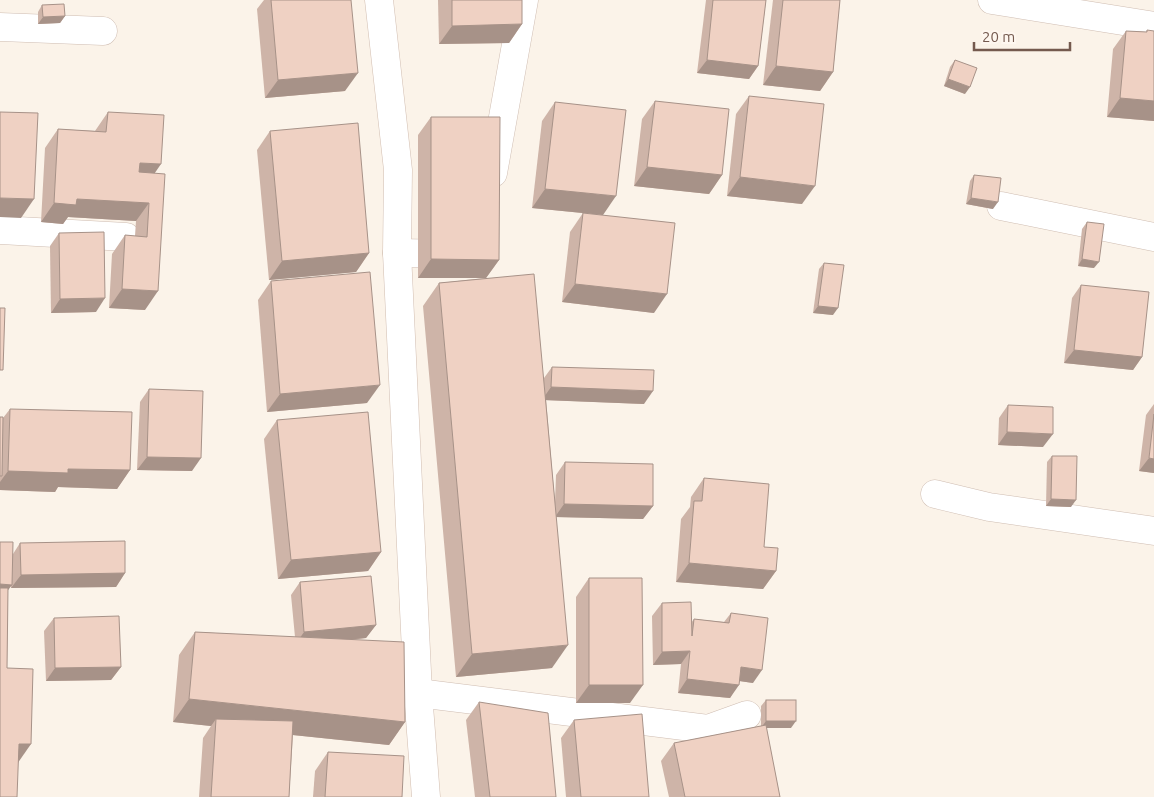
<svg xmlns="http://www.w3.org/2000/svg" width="1154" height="797" font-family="Ubuntu,sans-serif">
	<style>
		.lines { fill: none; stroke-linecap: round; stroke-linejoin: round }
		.minor-casing { stroke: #cfbdb2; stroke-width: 29 }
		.secondary-casing { stroke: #d1bdb0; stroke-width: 29 }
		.minor { stroke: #fff; stroke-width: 28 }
		.secondary { stroke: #fff; stroke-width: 28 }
		.wall { fill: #ceb4a8 }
		.shaded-wall { fill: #a79288 }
		.building { fill: #efd1c3; stroke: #a79288 }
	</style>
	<rect width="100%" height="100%" fill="#fbf3e9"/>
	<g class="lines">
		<defs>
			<g id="minor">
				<path d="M992,0l162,26"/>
				<path d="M0,27l103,4"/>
				<path d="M493,173l31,-173"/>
				<path d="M1001,206l153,31"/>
				<path d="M0,230l126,7"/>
				<path d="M397,253l59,1"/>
				<path d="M935,494l54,13 165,24"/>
				<path d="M418,693l290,36 39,-14"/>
			</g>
			<path id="secondary" d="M379,0l19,170 -1,83 21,440 8,104"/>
		</defs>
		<use href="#minor" class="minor-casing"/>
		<use href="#secondary" class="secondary-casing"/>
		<use href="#minor" class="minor"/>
		<use href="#secondary" class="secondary"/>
	</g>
	<g class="wall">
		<path d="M264,0h87l-6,91 -80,7 -8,-89z"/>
		<path d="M438,0h84v24l-13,19 -70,1z"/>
		<path d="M706,0h60l-8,66 -9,13 -52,-6z"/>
		<path d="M773,0h67l-7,72 -13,19 -57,-6z"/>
		<path d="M42,5l23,11 -5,7 -22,1v-12z"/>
		<path d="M1147,30l7,91 -47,-4 6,-68 13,-18 20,1z"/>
		<path d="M955,60l10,34 -21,-8 6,-19z"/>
		<path d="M749,96l53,108 -75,-8 9,-82z"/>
		<path d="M655,101l67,74 -13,19 -75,-8 8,-67z"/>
		<path d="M555,102l48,113 -71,-7 10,-87z"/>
		<path d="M108,112l47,61 -10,137 -36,-2 3,-54 13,-19 10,1 1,-15 -68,-4 -5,7 -22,-2 4,-74 13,-19 37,2z"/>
		<path d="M431,117l68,143 -13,18 58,100 8,-11 92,37 -98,-4 9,102 1,-27 9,-13 88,44 -10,13 -87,-2 -4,151 -96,9 -33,-371 16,-23 46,-5h-67v-143z"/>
		<path d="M270,131l99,122 -13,19 -87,8 -12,-130z"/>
		<path d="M974,175l19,34 -27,-5 4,-23z"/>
		<path d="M583,213l71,100 -92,-11 8,-70z"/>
		<path d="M1087,222l7,46 -16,-2 4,-37z"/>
		<path d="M59,233l37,79 -45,1 -1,-67z"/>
		<path d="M824,263l9,52 -20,-2 6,-44z"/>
		<path d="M271,281l96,122 -100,9 -9,-112z"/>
		<path d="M1081,285l61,72 -9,13 -69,-7 8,-65z"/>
		<path d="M149,389l43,82 -55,-1 3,-68z"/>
		<path d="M1154,404v69l-15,-2 7,-56z"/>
		<path d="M1008,405l35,42 -45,-2 1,-27z"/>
		<path d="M10,409l120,61 -13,19 -59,-2 -3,5 -55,-2v-73l3,1z"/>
		<path d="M277,420l104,132 -13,19 -90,8 -14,-140z"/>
		<path d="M1052,456l19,51 -25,-1 1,-44z"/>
		<path d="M704,478l60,69 12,24 -13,18 -87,-7 5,-63 9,-12 1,-10z"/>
		<path d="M0,542l13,12 7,-11 105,30 -9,14 -105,1v-3l-3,4 -1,79 11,95 -18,34z"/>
		<path d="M589,578l41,125h-54v-106z"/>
		<path d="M300,582l76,43 -10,13 -15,2 54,82 -16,23 -96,-10 -4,62h-90l4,-59 8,-12 -38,-4 6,-67 16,-23 100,5 -4,-42z"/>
		<path d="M662,603l29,20 3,-4 30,3 7,-9 22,70 -13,-2 -10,17 -52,-5 3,-29 -28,1 -1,-49z"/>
		<path d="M54,618l67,49 -10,13 -65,1 -2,-50z"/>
		<path d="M766,700l25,28h-25l14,69h-111l-8,-36 13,-18 87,-17v-20z"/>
		<path d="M479,702l77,95h-81l-9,-77z"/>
		<path d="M574,720l75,77h-83l-5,-59z"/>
		<path d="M328,752l74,45h-89l2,-26z"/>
	</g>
	<g class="shaded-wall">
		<path d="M65,16l-5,7 -22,1 5,-7z"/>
		<path d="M522,24l-13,19 -70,1 13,-18z"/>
		<path d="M707,60l51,6 -9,13 -52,-6z"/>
		<path d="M776,66l57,6 -13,19 -57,-6z"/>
		<path d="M358,73l-13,18 -80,7 13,-18z"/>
		<path d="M948,79l22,8 -5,7 -21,-8z"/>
		<path d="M1120,98l34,3v20l-47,-4z"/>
		<path d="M140,163l21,1 -13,19 -21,-1z"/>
		<path d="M647,167l75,8 -13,19 -75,-8z"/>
		<path d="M740,177l75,9 -13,18 -75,-8z"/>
		<path d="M545,189l71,7 -13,19 -71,-7z"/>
		<path d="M0,198l34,1 -13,19 -21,-1z"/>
		<path d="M971,198l27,4 -5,7 -27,-5z"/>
		<path d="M77,199l72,4 -13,18 -68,-4 -5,7 -22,-2 13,-19z"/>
		<path d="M369,253l-13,19 -87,8 13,-19z"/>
		<path d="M431,259l68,1 -13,18h-68z"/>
		<path d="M1082,259l17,3 -5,6 -16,-2z"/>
		<path d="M575,284l92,10 -13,19 -92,-11z"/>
		<path d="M122,289l36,2 -13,19 -36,-2z"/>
		<path d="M105,298l-9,14 -45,1 9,-14z"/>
		<path d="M818,306l20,2 -5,7 -20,-2z"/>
		<path d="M1074,350l68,7 -9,13 -69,-7z"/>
		<path d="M380,385l-13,18 -100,9 13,-18z"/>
		<path d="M551,387l102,4 -9,13 -102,-4z"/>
		<path d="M1007,432l46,2 -10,13 -45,-2z"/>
		<path d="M147,457l54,1 -9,13 -55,-1z"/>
		<path d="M1149,458l5,1v14l-15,-2z"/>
		<path d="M68,469l62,1 -13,19 -59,-2 -3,5 -55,-2v-8l8,-11z"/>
		<path d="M1051,499l25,1 -5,7 -25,-1z"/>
		<path d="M564,504l89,2 -10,13 -88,-2z"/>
		<path d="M381,552l-13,19 -90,8 13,-19z"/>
		<path d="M689,563l87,8 -13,18 -87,-7z"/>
		<path d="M125,573l-9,14 -105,1 10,-13z"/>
		<path d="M0,584l12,1 -10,13h-2z"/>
		<path d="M376,625l-10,13 -71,7 9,-13z"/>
		<path d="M568,645l-16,23 -96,9 16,-23z"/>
		<path d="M690,651l-9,13 -28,1 9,-13z"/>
		<path d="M121,667l-10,13 -65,1 9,-13z"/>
		<path d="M741,667l21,3 -9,13 -21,-3z"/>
		<path d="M687,679l52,6 -9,13 -52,-5z"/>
		<path d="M589,685h54l-13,18h-54z"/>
		<path d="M189,699l216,23 -16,23 -173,-18v-8l-5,7 -38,-4z"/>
		<path d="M766,721h30l-5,7h-30z"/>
		<path d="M19,744h12l-16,23z"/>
	</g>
	<g class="building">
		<path d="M271,0h80l7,73 -80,7z"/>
		<path d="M452,0h70v24l-70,2z"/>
		<path d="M713,0h53l-8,66 -51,-6z"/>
		<path d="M783,0h57l-7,72 -57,-6z"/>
		<path d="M64,4l1,12 -22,1 -1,-12z"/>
		<path d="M1147,30l7,1v70l-34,-3 6,-67 21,1z"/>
		<path d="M955,60l22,8 -7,19 -22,-8z"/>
		<path d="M749,96l75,8 -9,82 -75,-9z"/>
		<path d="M655,101l74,8 -7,66 -75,-8z"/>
		<path d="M555,102l71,8 -10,86 -71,-7z"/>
		<path d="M0,112l38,1 -4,86 -34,-1z"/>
		<path d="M108,112l56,3 -3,49 -21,-1 -1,9 26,2 -7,117 -36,-2 3,-54 22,2 2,-34 -72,-4 -1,6 -22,-2 4,-74 48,3z"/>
		<path d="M431,117h69l-1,143 -68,-1z"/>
		<path d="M358,123l11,130 -87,8 -12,-130z"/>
		<path d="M974,175l27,3 -3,24 -27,-4z"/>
		<path d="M583,213l92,10 -8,71 -92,-10z"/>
		<path d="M1087,222l17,2 -5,38 -17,-3z"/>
		<path d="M104,232l1,66 -45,1 -1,-66z"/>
		<path d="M824,263l20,2 -6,43 -20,-2z"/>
		<path d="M370,272l10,113 -100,9 -9,-113z"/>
		<path d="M534,274l34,371 -96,9 -33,-371z"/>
		<path d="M1081,285l68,7 -7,65 -68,-7z"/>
		<path d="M0,308h5l-2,62h-3z"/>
		<path d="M552,367l102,3 -1,21 -102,-4z"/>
		<path d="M149,389l54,2 -2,67 -54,-1z"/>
		<path d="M1008,405l45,2v27l-46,-2z"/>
		<path d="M10,409l122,3 -2,58 -62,-1v4l-60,-2z"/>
		<path d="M368,412l13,140 -90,8 -14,-140z"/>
		<path d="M1154,414v45l-5,-1z"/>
		<path d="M0,417h3l-1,59h-2z"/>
		<path d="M1052,456h25l-1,44 -25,-1z"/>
		<path d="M565,462l88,2v42l-89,-2z"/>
		<path d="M704,478l65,6 -5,63 14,1 -2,23 -87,-8 5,-62h8z"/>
		<path d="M125,541v32l-104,2 -1,-32z"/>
		<path d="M0,542h13l-1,43 -12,-1z"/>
		<path d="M371,576l5,49 -72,7 -4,-50z"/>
		<path d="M589,578h53l1,107h-54z"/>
		<path d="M0,588h8l-1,80 26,1 -2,75h-12l-2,53h-17z"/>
		<path d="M691,602l1,34 2,-17 35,4 2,-10 37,5 -6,52 -21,-3 -2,18 -52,-6 3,-28 -28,1v-49z"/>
		<path d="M119,616l2,51 -66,1 -1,-50z"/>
		<path d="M195,632l209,10 1,80 -216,-23z"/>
		<rect x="766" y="700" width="30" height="21"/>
		<path d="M479,702l69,11 8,84h-66z"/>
		<path d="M642,714l7,83h-68l-7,-77z"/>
		<path d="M216,719l77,2 -4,76h-78z"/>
		<path d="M766,725l14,72h-95l-11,-54z"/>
		<path d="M328,752l76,4 -2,41h-77z"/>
	</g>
	<path d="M974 42v8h96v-8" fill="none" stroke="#74594e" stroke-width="2.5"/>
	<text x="982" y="42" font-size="15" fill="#74594e" stroke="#fef7f0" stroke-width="4" paint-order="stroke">20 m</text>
</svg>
